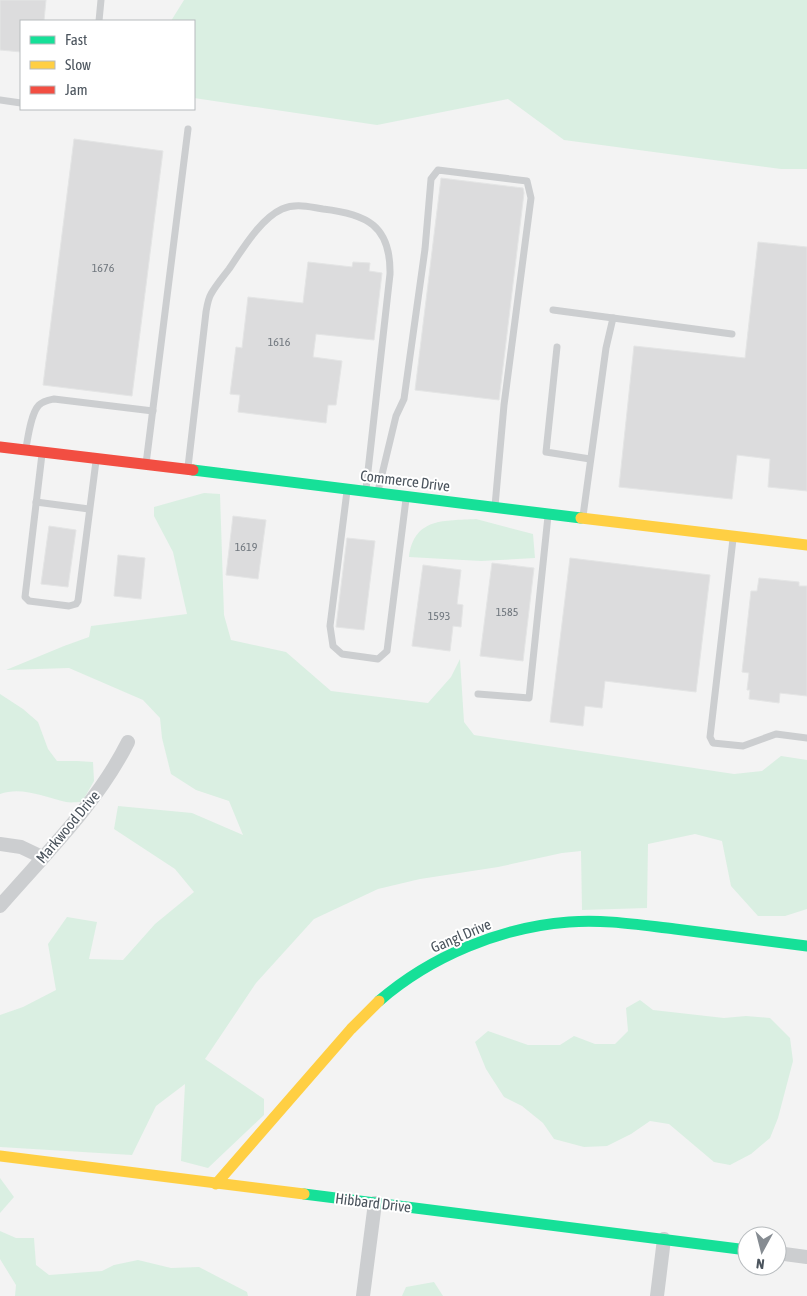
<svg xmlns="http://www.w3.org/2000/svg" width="807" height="1296" font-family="'Asap Condensed',sans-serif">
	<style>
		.green { fill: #daefe2 }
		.building { fill: #dcdcdd; stroke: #e4e5e5 }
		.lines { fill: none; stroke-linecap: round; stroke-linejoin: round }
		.lane { stroke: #ccced0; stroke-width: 7 }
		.street { stroke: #ccced0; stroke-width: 14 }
		.fast { stroke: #16e098; stroke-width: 11 }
		.slow { stroke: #ffcf43; stroke-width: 11 }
		.jam { stroke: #f24e42; stroke-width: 11 }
		.labels { text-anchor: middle; stroke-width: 4; stroke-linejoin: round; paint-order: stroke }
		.number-label { font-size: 12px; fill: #70777e }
		.street-label { font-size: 15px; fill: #4b545d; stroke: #fff }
	</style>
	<rect width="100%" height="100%" fill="#f3f3f3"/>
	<g class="green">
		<path d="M184,0h623v169h-26l-217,-29 -56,-41 -131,26 -183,-27v-77h-23z"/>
		<path d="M204,493l16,1 4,121 7,25 55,12 45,39 97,12 23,-26 9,-18 4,63 10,13 260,39 28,-3 19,-15 26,4v149l-22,7h-27l-27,-30 -9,-45 -27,-7 -47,10 -1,64 -65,2 -1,-59 -19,2 -64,14 -78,12 -42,10 -64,30 -58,64 -51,76 59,40v16l-56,53 -27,-7 4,-77 -29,22 -24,49 -132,-8v-132l23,-8 33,-17 -8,-46 19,-27 30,5 -8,37 34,1 32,-36 39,-32 -19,-23 -61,-40 4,-23 74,7 51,22 -14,-34 -33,-11 -25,-16 -9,-36 -2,-20 -17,-18 -74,-32 -63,2 58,-24 25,-9 2,-11 96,-12 -14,-62 -19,-36v-9z"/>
		<path d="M476,519l57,15 2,24 -54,3 -72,-4c5,-40 36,-36 67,-38z"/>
		<path d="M0,694l23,15 15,13 10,27 9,12h20l16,1 1,19 -12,21c-5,0 -11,1 -16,0 -21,-5 -45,-16 -66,-8z"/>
		<path d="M640,1000l13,10 71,8 22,-2 24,2 20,20 3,23 -15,57 -8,20 -19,16 -21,11 -16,-3 -45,-38 -19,-3 -19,13 -24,12 -23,1 -30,-8 -11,-16 -21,-17 -18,-9 -18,-28 -11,-27 13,-11 40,14h32l14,-9 21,8h20l13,-13 -2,-23z"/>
		<path d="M0,1178l14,19 -14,16z"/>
		<path d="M0,1231l16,7h18l2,27 13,10 53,-4 12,-6 24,-5 33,8 28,-1 48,25 1,4h-233l1,-11 -16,-26z"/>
		<path d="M434,1282l9,14h-41l4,-9z"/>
	</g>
	<g class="building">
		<path d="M0,0h46l-2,21h-23v31l-21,-2z"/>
		<path d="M74,139l89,12 -31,245 -89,-11z"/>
		<path d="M441,178l82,10 1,5 -25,207 -84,-10z"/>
		<path d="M758,242l49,5v244l-39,-4 2,-28 -33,-4 -5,44 -113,-12 15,-141 111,12z"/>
		<path d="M308,262l44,5 1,-5 17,1 -1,8 13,2 -8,67 -58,-6 -3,23 29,4 -6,44h-8l-2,18 -88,-11 2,-17 -10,-1 6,-47 6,1 6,-51 55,6z"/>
		<path d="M233,516l33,4 -8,59 -32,-4z"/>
		<path d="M49,526l27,4 -8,57 -27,-3z"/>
		<path d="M347,538l28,3 -11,89 -28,-3z"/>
		<path d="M118,555l27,3 -4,41 -27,-3z"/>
		<path d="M570,558l140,17 -14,117 -91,-11 -3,27 -17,-2 -2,20 -33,-4z"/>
		<path d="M492,563l42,5 -11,93 -43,-5z"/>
		<path d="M423,565l38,5 -4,34 6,1 -2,22 -8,-1 -3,25 -38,-5z"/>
		<path d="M759,578l40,4v4h8v110l-27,-3 -1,10 -30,-4 1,-9h-3l2,-17 -7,-1 9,-81h6z"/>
	</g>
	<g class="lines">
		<g class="lane">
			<path d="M99,21l2,-21"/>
			<path d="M0,100l21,3"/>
			<path d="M553,310l60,8 -7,30 -23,168"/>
			<path d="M613,318l119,16"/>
			<path d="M557,347l-11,105 44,7"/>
			<path d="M26,448c2,-11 5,-35 13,-43 4,-4 10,-5 15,-6l99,12"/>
			<path d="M42,454l-17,143 4,4 40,5 7,-2 2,-3 18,-140"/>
			<path d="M146,464l42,-335"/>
			<path d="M188,467l18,-155c1,-6 2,-13 5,-18 5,-9 12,-17 18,-25 13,-19 31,-50 53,-60 14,-6 27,-2 41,0 43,5 68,16 67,65l-24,215"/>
			<path d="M347,491l-17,135 3,20 9,8 36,5 9,-8 19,-152"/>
			<path d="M378,491l18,-75 8,-17 21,-150 6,-70 7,-9 89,11 4,17 -27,207 -9,101"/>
			<path d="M36,502l53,7"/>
			<path d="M733,539l-23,198 3,6 30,3 33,-12 31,4"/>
			<path d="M478,694l51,4 19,-182"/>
		</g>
		<g class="street">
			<path d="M0,844l21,3 21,10"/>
			<path d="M0,906c45,-52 97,-102 128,-164"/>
			<path d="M777,1253l30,4"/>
			<path d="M363,1296l12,-93"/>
			<path d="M657,1296l7,-57"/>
		</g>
		<g class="fast">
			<path d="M193,470l388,48"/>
			<path d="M379,1001c52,-45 122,-74 190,-79 35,-3 71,3 106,7 44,6 88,11 132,17"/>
			<path d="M304,1194l443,56"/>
		</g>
		<g class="slow">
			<path d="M581,518l226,27"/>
			<path d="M0,1156l304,38"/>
			<path d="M216,1184l135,-155 28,-28"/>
		</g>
		<path class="jam" d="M0,447l193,23"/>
	</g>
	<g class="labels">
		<g class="number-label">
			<text x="103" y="272">1676</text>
			<text x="279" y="346">1616</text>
			<text x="246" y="551">1619</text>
			<text x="507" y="616">1585</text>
			<text x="439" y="620">1593</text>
		</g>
		<g class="street-label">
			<text transform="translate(405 481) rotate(7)" y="5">Commerce Drive</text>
			<text transform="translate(68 827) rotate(-50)" y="5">Markwood Drive</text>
			<text transform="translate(461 936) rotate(-23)" y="5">Gangl Drive</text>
			<text transform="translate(373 1203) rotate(7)" y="5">Hibbard Drive</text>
		</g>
	</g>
	<rect x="20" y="20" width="175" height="90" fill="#ffffff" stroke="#b7bbbe"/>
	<rect x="30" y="36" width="25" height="8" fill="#16e098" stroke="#b7bbbe"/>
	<text x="65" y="45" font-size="15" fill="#4b545d">Fast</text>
	<rect x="30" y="61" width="25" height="8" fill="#ffcf43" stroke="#b7bbbe"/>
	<text x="65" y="70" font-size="15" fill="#4b545d">Slow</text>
	<rect x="30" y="86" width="25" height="8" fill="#f24e42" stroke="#b7bbbe"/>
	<text x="65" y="95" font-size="15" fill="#4b545d">Jam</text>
	<g transform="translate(762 1251) rotate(187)"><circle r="24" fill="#ffffff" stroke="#b7bbbe"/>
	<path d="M0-4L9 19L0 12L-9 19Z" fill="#868c92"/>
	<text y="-8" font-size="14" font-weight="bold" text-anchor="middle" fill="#4b545d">N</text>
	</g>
</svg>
